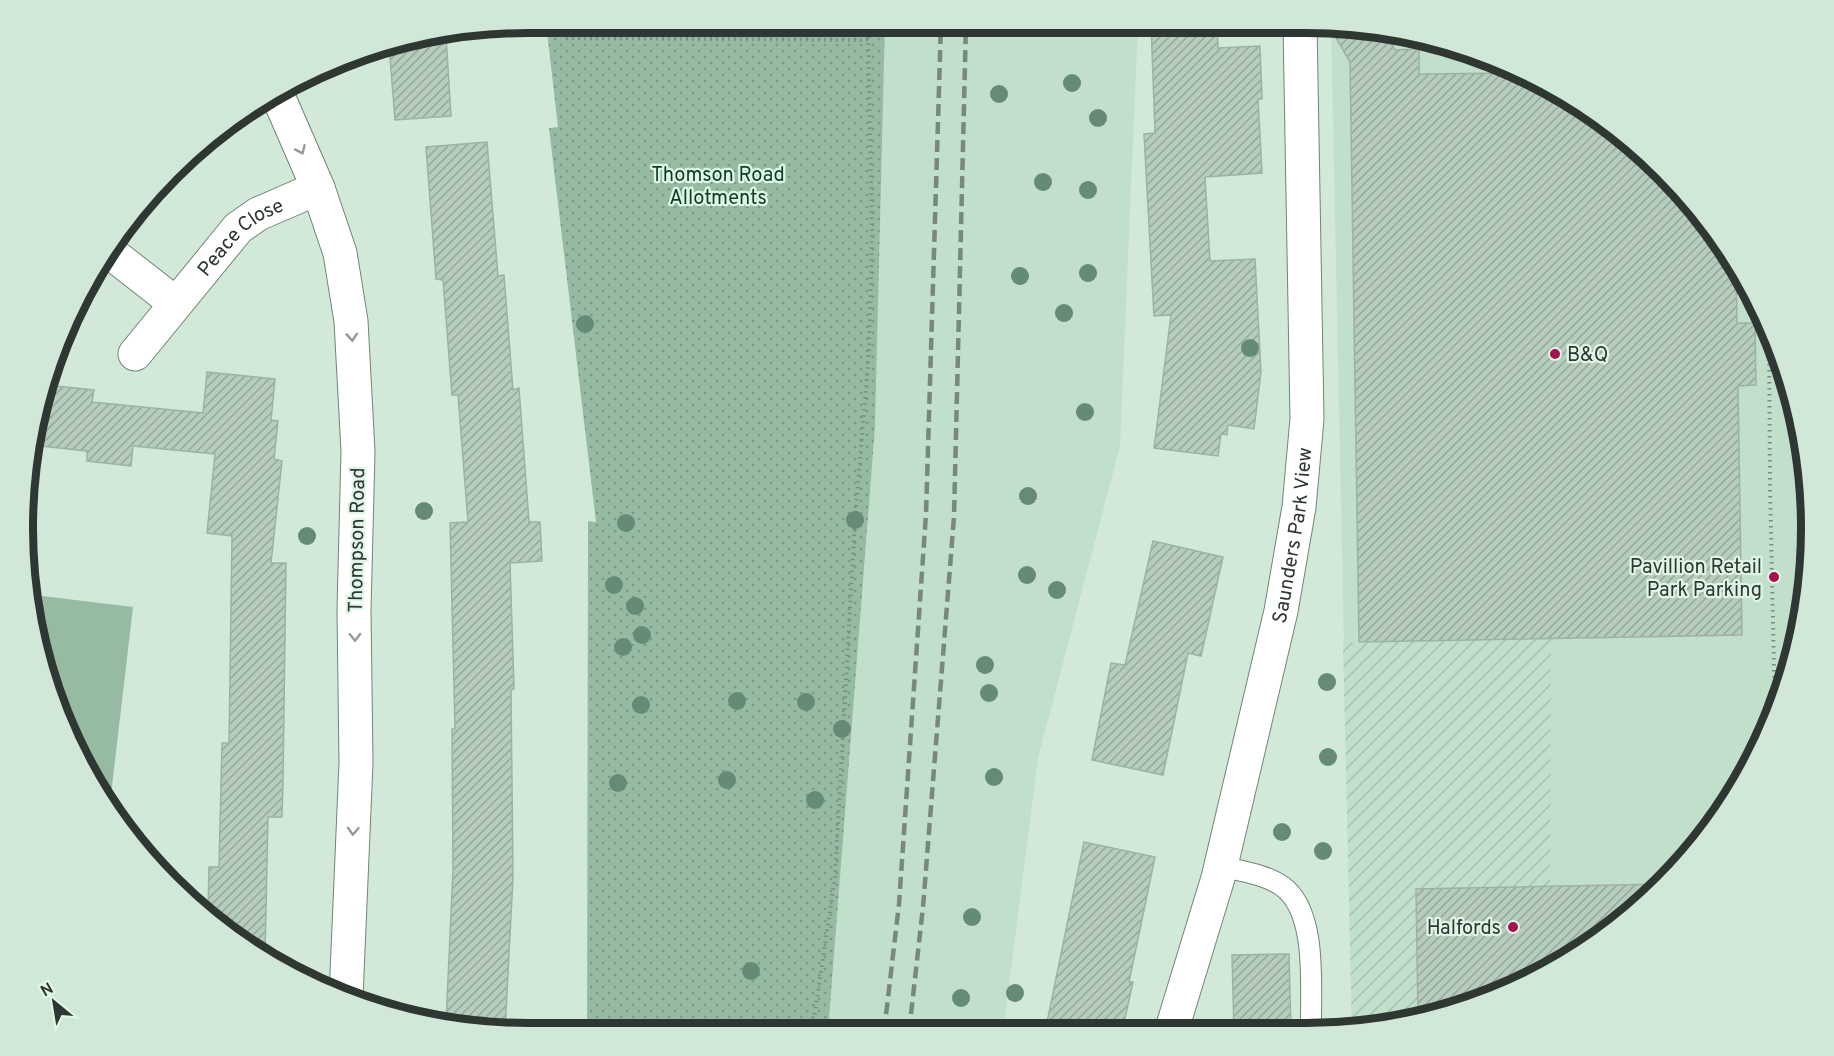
<svg xmlns="http://www.w3.org/2000/svg" width="1834" height="1056" font-family="Overpass,sans-serif">
	<style>
		.built { fill: #c1dfca }
		.industrial { fill: url(#industrial-furrows) }
		.grass { fill: #96bba2 }
		.garden { fill: url(#garden-dots) }
		.building { fill: url(#building-hatch); stroke: #9cb3a3; stroke-width: 1.5 }
		.lines { fill: none; stroke-linecap: round; stroke-linejoin: round }
		.service-casing { stroke: #708576; stroke-width: 22 }
		.minor-casing { stroke: #708576; stroke-width: 35 }
		.path { stroke: #7d8c82; stroke-width: 4; stroke-dasharray: 1.5 4.5; stroke-linecap: butt }
		.service { stroke: #fff; stroke-width: 20 }
		.minor { stroke: #fff; stroke-width: 33 }
		.rail { stroke: #78887d; stroke-width: 4.5; stroke-dasharray: 12 6; stroke-linecap: butt }
		.tree { fill: #658a75 }
		.oneway { stroke: #969b98 }
		.poi-dot { fill: #a5114d; stroke: #dff6e6; stroke-width: 2 }
		.labels { text-anchor: middle; stroke-width: 4.5; stroke-linejoin: round; paint-order: stroke }
		.park-label { font-size: 20px; fill: #0c3d23; stroke: #dff6e6 }
		.street-label { font-size: 20px; fill: #2e3731; stroke: #dff6e6 }
		.poi-label { font-size: 20px; fill: #2e3731; stroke: #dff6e6; text-anchor: end }
		.rim { fill: none; stroke: #2e3731; stroke-width: 8 }
	</style>
	<defs>
		<pattern id="industrial-furrows" width="10" height="10" patternUnits="userSpaceOnUse" patternTransform="scale(1.5)"><rect width="10" height="10" fill="#c1dfca"/><path d="M-1 1l2-2M0 10L10 0M9 11l2-2" fill="none" stroke="#a6c0ae"/></pattern>
		<pattern id="garden-dots" width="8" height="8" patternUnits="userSpaceOnUse" patternTransform="scale(1.5)"><rect width="8" height="8" fill="#96bba2"/><path d="M2 2h.1M6 6h.1" fill="none" stroke="#7b9985" stroke-width="1.8" stroke-linecap="round"/></pattern>
		<pattern id="building-hatch" width="6" height="6" patternUnits="userSpaceOnUse" patternTransform="scale(1.5)"><rect width="6" height="6" fill="#b6cdbd"/><path d="M-1 1l2-2M0 6l6-6M5 7l2-2" fill="none" stroke="#94a79a"/></pattern>
	</defs>
	<rect width="100%" height="100%" fill="#d2e9d9"/>
	<g class="built">
		<path d="M885,23h253l-18,423 -82,312 -35,274h-175l47,-605z"/>
		<path d="M1331,24l138,25 118,59 76,62 63,77 47,87 29,95 9,99 -9,98 -29,95 -47,88 -63,77 -104,80 -91,41 -116,23z"/>
	</g>
	<path class="industrial" d="M1551,639l-1,247 -134,3 2,128 -66,13 -9,-387z"/>
	<path class="grass" d="M34,595l99,12 -23,196 -61,-112z"/>
	<path class="garden" d="M546,23h339l-10,404 -47,605h-241l1,-511 8,1 -47,-394 9,-1z"/>
	<g class="building">
		<path d="M1151,23h66l1,25 42,-2 2,53h-4l4,74 -57,4 5,84 45,-2 6,113 -7,57 -26,-4 -1,10 -6,-1 -3,22 -64,-8 17,-133 -17,1 -10,-182 11,-1z"/>
		<path d="M1328,24l57,9 10,17 24,-1v25l97,-1 71,35 76,62 63,77 10,19 1,57h18l1,62 -18,1 4,249 -383,7 -9,-580z"/>
		<path d="M446,36l5,80 -56,4 -6,-75z"/>
		<path d="M487,142l11,134 6,-1 9,115 6,-2 10,134h11l2,39 -32,2 4,126 -3,1 2,187 -8,155 -59,-9 7,-153 -1,-141h3l-5,-206 18,-1 -10,-127h-6l-9,-115 -7,-1 -10,-132z"/>
		<path d="M207,372l68,7 -4,41 7,1 -4,38 8,2 -11,102h15l-3,219 -1,35h-14l-3,140 -18,-9 -39,-36 1,-45h10l3,-124h7l3,-207 -25,-3 8,-79 -82,-8 -2,20 -44,-5v-10l-46,-5 6,-61 47,5 -2,12 111,11z"/>
		<path d="M1153,541l70,16 -22,99 -13,-3 -25,122 -71,-15 19,-97 14,2z"/>
		<path d="M1084,842l71,15 -26,125h4l-11,50h-77z"/>
		<path d="M1664,884l-105,82 -91,41 -50,10 -2,-128z"/>
		<path d="M1289,954l2,78h-57l-2,-77z"/>
	</g>
	<g class="lines">
		<defs>
			<path id="service" d="M1220,866c20,5 45,8 62,20 37,26 28,105 29,146"/>
			<g id="minor">
				<path d="M278,96l40,92 22,65 11,68 7,130 -4,159 2,153 -10,234"/>
				<path d="M120,260l55,43"/>
				<path id="s1" d="M135,354l103,-126 20,-14 60,-26"/>
				<path id="s2" d="M1171,1032l47,-154 63,-267 18,-104 8,-88 -7,-395"/>
			</g>
		</defs>
		<use href="#service" class="service-casing"/>
		<use href="#minor" class="minor-casing"/>
		<g class="path">
			<path d="M566,38l301,2"/>
			<path d="M1769,328l1,157 5,230"/>
			<path d="M1811,522v9"/>
			<path d="M812,1032l23,-155 20,-357 14,-168 3,-118 -4,-211"/>
		</g>
		<use href="#service" class="service"/>
		<use href="#minor" class="minor"/>
		<g class="rail">
			<path d="M884,1032l15,-128 27,-390 15,-491"/>
			<path d="M909,1032l14,-125 31,-390 12,-494"/>
		</g>
	</g>
	<g class="tree">
		<circle cx="1072" cy="83" r="9"/>
		<circle cx="999" cy="94" r="9"/>
		<circle cx="1098" cy="118" r="9"/>
		<circle cx="1043" cy="182" r="9"/>
		<circle cx="1088" cy="190" r="9"/>
		<circle cx="1088" cy="273" r="9"/>
		<circle cx="1020" cy="276" r="9"/>
		<circle cx="1064" cy="313" r="9"/>
		<circle cx="585" cy="324" r="9"/>
		<circle cx="1250" cy="348" r="9"/>
		<circle cx="1085" cy="412" r="9"/>
		<circle cx="1028" cy="496" r="9"/>
		<circle cx="424" cy="511" r="9"/>
		<circle cx="855" cy="520" r="9"/>
		<circle cx="626" cy="523" r="9"/>
		<circle cx="307" cy="536" r="9"/>
		<circle cx="1027" cy="575" r="9"/>
		<circle cx="614" cy="585" r="9"/>
		<circle cx="1057" cy="590" r="9"/>
		<circle cx="635" cy="606" r="9"/>
		<circle cx="642" cy="635" r="9"/>
		<circle cx="623" cy="647" r="9"/>
		<circle cx="985" cy="665" r="9"/>
		<circle cx="1327" cy="682" r="9"/>
		<circle cx="989" cy="693" r="9"/>
		<circle cx="737" cy="701" r="9"/>
		<circle cx="806" cy="702" r="9"/>
		<circle cx="641" cy="705" r="9"/>
		<circle cx="842" cy="729" r="9"/>
		<circle cx="1328" cy="757" r="9"/>
		<circle cx="994" cy="777" r="9"/>
		<circle cx="727" cy="780" r="9"/>
		<circle cx="618" cy="783" r="9"/>
		<circle cx="815" cy="800" r="9"/>
		<circle cx="1282" cy="832" r="9"/>
		<circle cx="1323" cy="851" r="9"/>
		<circle cx="972" cy="917" r="9"/>
		<circle cx="751" cy="971" r="9"/>
		<circle cx="1015" cy="993" r="9"/>
		<circle cx="961" cy="998" r="9"/>
	</g>
	<defs><path id="oneway-chevron" d="M-2-3.5L2.5 0L-2 3.5" fill="none" stroke-width="1.6" stroke-linecap="round" stroke-linejoin="round" transform="scale(1.5)"/></defs>
	<g class="oneway">
		<use href="#oneway-chevron" transform="translate(301 150) rotate(66)"/>
		<use href="#oneway-chevron" transform="translate(352 337) rotate(86)"/>
		<use href="#oneway-chevron" transform="translate(355 637) rotate(89)"/>
		<use href="#oneway-chevron" transform="translate(353 831) rotate(93)"/>
	</g>
	<g class="poi-dot">
		<circle cx="1555" cy="354" r="6"/>
		<circle cx="1774" cy="577" r="6"/>
		<circle cx="1513" cy="927" r="6"/>
	</g>
	<g class="labels">
		<g class="park-label">
			<text x="718" y="181">Thomson Road<tspan x="718" dy="23">Allotments</tspan></text>
		</g>
		<g class="street-label">
			<text dy="7" stroke="none"><textPath href="#s1" startOffset="159">Peace Close</textPath></text>
			<text dy="7" stroke="none"><textPath href="#s2" startOffset="512">Saunders Park View</textPath></text>
			<text transform="translate(356 540) rotate(-89)" y="7">Thompson Road</text>
		</g>
		<g class="poi-label">
			<text x="1567" y="361" text-anchor="start">B&amp;Q</text>
			<text x="1762" y="573">Pavillion Retail<tspan x="1762" dy="23">Park Parking</tspan></text>
			<text x="1501" y="934">Halfords</text>
		</g>
	</g>
	<path d="M0 0H1834V1056H0ZM528 33H1306A495 495 0 0 1 1801 528V528A495 495 0 0 1 1306 1023H528A495 495 0 0 1 33 528V528A495 495 0 0 1 528 33Z" fill="#d1e7d8" fill-rule="evenodd"/>
	<path class="rim" d="M528 33H1306A495 495 0 0 1 1801 528V528A495 495 0 0 1 1306 1023H528A495 495 0 0 1 33 528V528A495 495 0 0 1 528 33Z"/>
	<g transform="translate(54 1002) rotate(330)" stroke="#dff6e6" stroke-width="4.5" paint-order="stroke">
	<path d="M0-4.5L10 22L0 15L-10 22Z" fill="#2e3731"/>
	<text y="-9" font-size="16" font-weight="bold" text-anchor="middle" fill="#2e3731">N</text>
	</g>
</svg>
